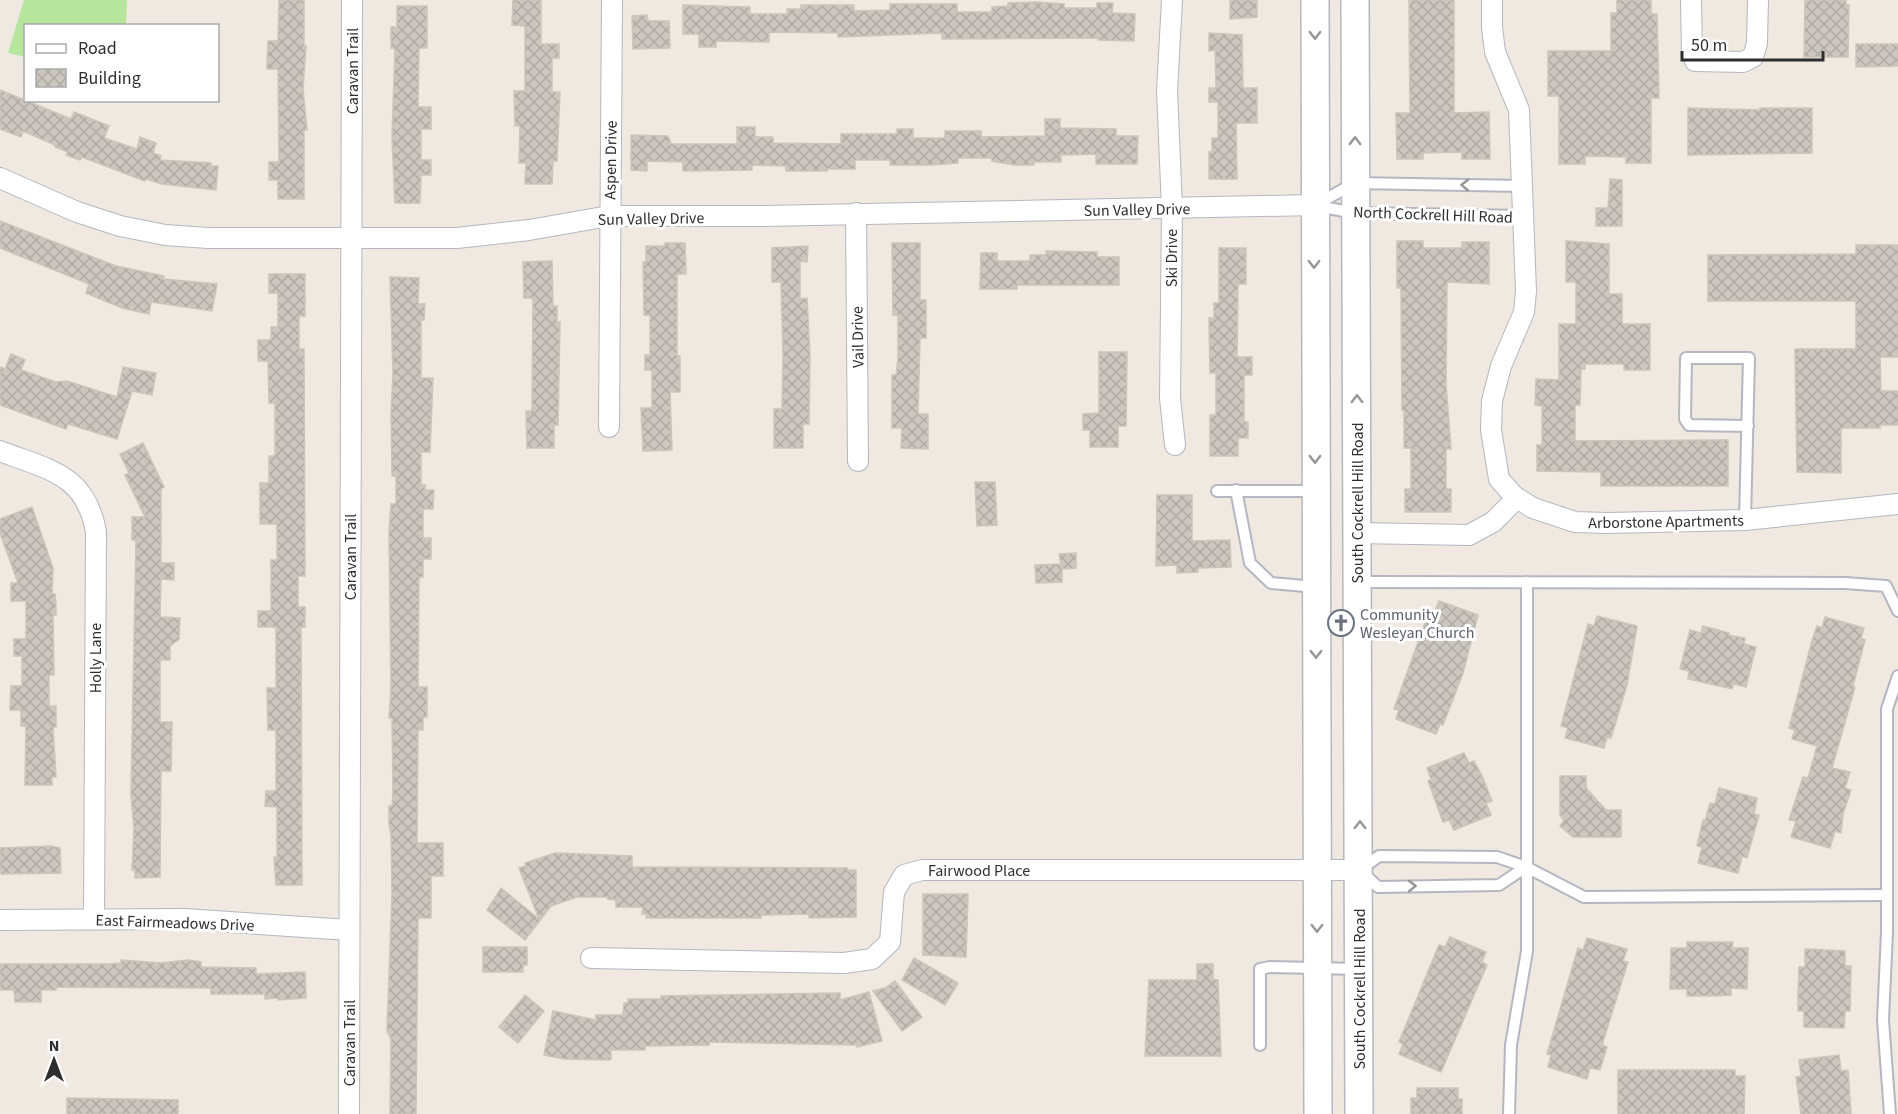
<svg xmlns="http://www.w3.org/2000/svg" width="1898" height="1114" font-family="'Source Sans 3',sans-serif">
	<style>
		.park { fill: #b6e59e }
		.building { fill: url(#building-cross-hatch); stroke: #cbc5ba; stroke-width: 1.5 }
		.lines { fill: none; stroke-linecap: round; stroke-linejoin: round }
		.lane-casing { stroke: #b4b7c1; stroke-width: 14 }
		.street-casing { stroke: #b4b7c1; stroke-width: 22 }
		.secondary-casing { stroke: #b4b7c1; stroke-width: 30 }
		.lane { stroke: #fff; stroke-width: 10 }
		.street { stroke: #fff; stroke-width: 20 }
		.secondary { stroke: #fff; stroke-width: 27 }
		.oneway { stroke: #969696 }
		.labels { text-anchor: middle; stroke-width: 6; stroke-linejoin: round; paint-order: stroke }
		.street-label { font-size: 16px; fill: #2e2e2e; stroke: #fff }
		.worship-label { font-size: 16px; fill: #5b616d; stroke: #fff; text-anchor: start }
	</style>
	<defs>
		<pattern id="building-cross-hatch" width="8" height="8" patternUnits="userSpaceOnUse" patternTransform="scale(1.5)"><rect width="8" height="8" fill="#cbc7bf"/><path d="M0 0l8 8M0 8l8-8" fill="none" stroke="#afaba4"/></pattern>
	</defs>
	<rect width="100%" height="100%" fill="#efe9e1"/>
	<path class="park" d="M24,0h103l-1,25 -100,1 -1,31 -17,-4z"/>
	<g class="building">
		<path d="M279,0h25v46h2l-3,43 4,41h-3v69h-26v-19h-9v-18h10l-1,-93h-11l1,-28h10z"/>
		<path d="M513,0h28v44h18v14h-7v34h8l-3,69h-4l-1,23h-27l1,-21h-7l1,-37h-5l-1,-35h11v-65l-13,-1z"/>
		<path d="M1230,0h27v17l-27,2z"/>
		<path d="M1409,0h45v113l35,-1 1,47h-28v-7l-39,1v6h-26l-1,-46h14z"/>
		<path d="M1617,0h34v14h6l2,84h-8v65h-25v-6l-41,-1v8h-26v-68h-11v-45h63v-38h6z"/>
		<path d="M1805,0h41v5h3l-1,52h-44z"/>
		<path d="M1035,2l29,2v4h33v-5h16l-1,10 23,1 -1,27 -36,-1v-2l-156,1v-6l-104,4v-4l-69,-1v10l-53,-1v6h-17v-13h-16v-29l67,2v7h37v-5h14v-4h53v6l36,-1v-6h67v8h35v-5l16,-1v-3z"/>
		<path d="M397,6h30v42h-8l-1,59h13v22h-10v31h10v15h-10l-1,28h-25l-3,-65 3,-90h-4v-21h6z"/>
		<path d="M647,15l1,6h21l1,27 -37,1 -1,-33z"/>
		<path d="M1209,33l33,2 1,53h14v35h-21l1,56h-28v-27h3v-14h6v-36h-9v-14h7l-1,-38 -6,1z"/>
		<path d="M1856,44h42v22l-42,1z"/>
		<path d="M0,90l71,29 3,-7 35,14 -5,12 33,11 3,-12 16,6 -3,10 8,3 -1,4 51,3v3h7l-2,24 -54,-6 -16,-5 -1,2 -63,-24 -2,3 -14,-5 2,-3 -13,-5v-2l-32,-14 -2,6 -21,-8z"/>
		<path d="M1688,108l72,2v-2h52v45l-124,2z"/>
		<path d="M1045,119h15v9l56,1v7h22l-1,28h-41v-10l-35,1v7h-27v3h-20l-22,-4v-3h-34v5l-26,2h-42v-5h-35v9h-28v2h-41v-5l-34,-1v5l-69,1v-9l-36,-1v10l-16,-1v-35l37,1 3,8h66v-17h18v10h18v6l68,1v-10h56v-5h16v9h32v-7h36v6l64,-1z"/>
		<path d="M1610,179l12,1v46h-26v-18h12z"/>
		<path d="M0,221l116,45 48,10 -1,3 54,5 -5,27 -61,-9 -2,12 -27,-6 -36,-15 3,-9 -89,-36z"/>
		<path d="M1397,241h26v7h39v-6h27v42l-42,-2 -1,102 5,65h-5v40h5v23h-46v-23h6v-41h-7v-38h-2l-1,-122h-4z"/>
		<path d="M1566,241l43,3v50h13v30h28v46h-26v-6h-39v5h-4l-1,36h-5v36l153,-1v46h-127v-14l-64,-1v-26h5v-39l-7,-1 1,-26 23,1v-56h17v-42h-10z"/>
		<path d="M665,243h20l1,31h-9v82h3v36h-10l2,58 -29,1 -2,-43h11v-38h-7v-15h5v-40h-6l-1,-53h3v-16h19z"/>
		<path d="M892,243h28v57h6v38h-6l-2,76h10v35l-27,-1 1,-20h-10v-53h4l2,-16v-44h-5z"/>
		<path d="M1856,245h42v112h-18l1,34h17v34h-18v3h-39v45l-44,-1 -2,-123h61v-48h-148v-46l148,-1z"/>
		<path d="M808,246l-1,16 -7,-1v38l7,-1 3,57 -1,69h-6v24h-29v-39h8l1,-54 -2,-73h-9v-34z"/>
		<path d="M1219,248h27v36h-8l-1,73h15v18h-8v47h4v16h-10v18h-28v-41h6v-42h-6l-1,-55h5v-15h5z"/>
		<path d="M1046,251l51,1v5h22v28h-102v4h-37l1,-36h16v8h33v-6h16z"/>
		<path d="M552,261l1,45h4v16h3l-2,103h-4v23h-27l-1,-37h6l1,-113h-9l-1,-36z"/>
		<path d="M269,274h36v42h-6v33h5l1,227h-7v31h7v20h-4l1,258h-26l-2,-28h3v-50l-12,-1 1,-15h10v-61h-8l-1,-42h9v-61h-18v-16h13v-51h6v-36h-17v-41h9v-27h6v-53h-6l-1,-42h-10v-21h13v-13h7v-34h-9z"/>
		<path d="M390,277l29,1 -1,26h7l-1,16h-3v58h12l-3,74h-9v33h4v5h9l-1,19h-10v29h8v21h-8v18h-4l-1,110h9v30h-4v13h-5l-1,113h26v33h-12v42h-13l-2,196h-26l1,-75 -4,-8 5,-137 -1,-60 -2,-9v-19h3l1,-14 -1,-74h-3l2,-29 -2,-156 2,-29h5v-28h-4l-1,-62 2,-41z"/>
		<path d="M1099,352h28l-1,74h-8v21h-28v-17h-7v-16l16,-1z"/>
		<path d="M11,354l14,6 -4,10 35,12 11,-1 50,16 6,-30 33,6 -4,22 -20,-4 -15,48 -49,-15 -2,5 -66,-24v-38l5,2z"/>
		<path d="M143,443l21,44 -3,2v74h13v17l-13,-1 -1,38 20,1 -1,21 -9,7v14h-10v62h12l-1,49h-10l-1,106 -25,1v-8h-3l2,-40 -3,-35 5,-255h-4v-23h13l-20,-42 4,-2 -9,-19z"/>
		<path d="M975,482h20l2,43 -20,1z"/>
		<path d="M1157,495h35v46l38,-1 1,27 -33,1v4l-21,1v-8l-21,1z"/>
		<path d="M32,507l21,61 -1,26h3l1,10v11h-3l1,60h-5v31h7v21h-3l3,50h-4v8h-27l1,-59h-5v-16h-11l1,-24h11v-30h-8v-17h12v-38h-15v-18h7l-18,-50v-14z"/>
		<path d="M1076,553v15l-14,1v13l-26,1 -1,-18 26,-1 -2,-10z"/>
		<path d="M1439,601l39,14 -15,58 -20,52 -3,-1 -4,10 -40,-15 3,-9 -5,-1 36,-100 5,2z"/>
		<path d="M1597,616l40,10 -10,59 -16,53 -4,-1 -3,11 -39,-10 3,-10 -7,-2 27,-102 6,2z"/>
		<path d="M1825,617l39,11 -3,10 4,2 -12,46 2,1 -23,81 18,4 -5,16 6,2 -8,24 -2,19 -6,-2 -5,17 -39,-11 5,-16 -7,-1 14,-43 5,1 9,-32 -25,-7 3,-9 -6,-2 23,-87 5,-15 5,2z"/>
		<path d="M1703,626l26,7 -1,2 17,3 -1,6 12,3 -10,40 -12,-3 -2,5 -44,-10 1,-8 -9,-2 10,-39 11,3z"/>
		<path d="M1464,753l5,10 5,-2 9,17 9,23 -6,2 5,12 -37,15 -5,-10 -6,2 -15,-41 3,-2 -4,-11z"/>
		<path d="M1560,776h26v12l20,22h15v27h-48l-13,-11 4,-6 -4,-5z"/>
		<path d="M1719,788l38,10 -3,16 5,1 -12,43 -5,-2 -4,17 -40,-10 4,-16 -5,-1 6,-26 2,1 5,-18 5,1z"/>
		<path d="M51,846l9,2 1,25 -61,1v-26z"/>
		<path d="M555,853l77,3v11l215,1v2h9v47l-47,1v-4l-48,1v3h-115l1,-4h-5l1,-7h-27v-7l-8,-1v-2h-31l-26,9 -26,34 -38,-30 14,-22 38,31 -20,-51 7,-2 -1,-3z"/>
		<path d="M923,894h45l-2,63 -43,-2z"/>
		<path d="M1450,937l36,15 -4,10 5,3 -46,107 -42,-18 4,-10 -4,-2 40,-97 6,2z"/>
		<path d="M1587,938l40,11 -4,12 5,1 -26,83 5,2 -7,23 -10,-2 -3,11 -39,-12 3,-12 -4,-1 31,-106 5,2z"/>
		<path d="M1687,942h46l-1,6h16l-1,41 -16,-1v7l-18,1h-26v-7h-17l1,-41h16z"/>
		<path d="M483,947h44v18h-4v7h-40z"/>
		<path d="M1805,949l40,2v15h6l-1,45h-5l-1,17 -40,-1v-16h-6v-18l1,-26h6z"/>
		<path d="M914,958l44,25 -13,22 -43,-25z"/>
		<path d="M121,960l40,3 27,-3 13,2v5l55,1v6l49,-2 1,26 -28,2v-2l-13,1v-5h-54v-6l-155,-1v3h-15v12h-26l-1,-12h-14v-26h108l13,-1z"/>
		<path d="M1197,964h16v15l5,1 3,76h-76l4,-76h48z"/>
		<path d="M895,981l27,36 -20,14 -29,-40 12,-3z"/>
		<path d="M869,992l13,49 -25,6v-2l-148,-3v3l-64,1v4h-34v9l-2,1 -45,-1 -20,-4 9,-44 43,9v-5h27l1,-12h4v-4h33v-3l179,-3v7z"/>
		<path d="M525,995l19,16 -26,32 -19,-16z"/>
		<path d="M1839,1055l2,16 7,-1 3,44h-50l-5,-37 5,-1 -2,-16z"/>
		<path d="M1618,1070h117v6h10l-1,38h-126z"/>
		<path d="M1417,1088h41v11h4v15h-51v-16h6z"/>
		<path d="M67,1098l111,2v14h-111z"/>
	</g>
	<g class="lines">
		<defs>
			<g id="lane">
				<path d="M1317,204l38,-21 168,3"/>
				<path d="M1317,206l38,7 168,3"/>
				<path d="M1236,490l14,73 21,20 45,4"/>
				<path d="M1217,491h98"/>
				<path d="M1745,520l4,-162h-63l-1,61 4,6 59,1"/>
				<path d="M1358,582l487,1 41,3 12,25"/>
				<path d="M1526,867l-27,18 -121,2 -18,-17 19,-14 118,1 29,10 58,30 303,-2"/>
				<path d="M1260,1045v-76l10,-2 89,2"/>
				<path d="M1509,1114l2,-69 16,-94v-369"/>
				<path d="M1890,1114l-7,-94 4,-88v-223l11,-33"/>
			</g>
			<g id="street">
				<path d="M1172,0l-5,91 5,117 -2,190 5,47"/>
				<path d="M1492,0v27l3,25 24,58 7,181 -2,21 -23,54 -9,35 -1,29 8,49 15,17 19,12 42,14 32,1 138,-3 153,-16"/>
				<path d="M1691,0l1,53 3,8 48,1 10,-5 4,-14 1,-43"/>
				<path d="M0,178l77,34 43,14 45,9 43,3h249l72,-8 80,-14h155l550,-11"/>
				<path d="M856,213l2,248"/>
				<path d="M609,427l3,-427"/>
				<path d="M0,451c49,19 86,23 96,81l-2,387"/>
				<path d="M1357,533l112,2 24,-13 24,-24"/>
				<path d="M0,920l184,-1 165,11"/>
				<path d="M591,958l253,5 28,-4 18,-17 4,-50 10,-17 18,-5h438"/>
				<path d="M349,1114l3,-1114"/>
			</g>
			<g id="secondary">
				<path d="M1315,0l3,1114"/>
				<path d="M1355,0l4,1114"/>
			</g>
		</defs>
		<use href="#lane" class="lane-casing"/>
		<use href="#street" class="street-casing"/>
		<use href="#secondary" class="secondary-casing"/>
		<use href="#lane" class="lane"/>
		<use href="#street" class="street"/>
		<use href="#secondary" class="secondary"/>
	</g>
	<defs><path id="oneway-chevron" d="M-2-3.5L2.5 0L-2 3.5" fill="none" stroke-width="1.6" stroke-linecap="round" stroke-linejoin="round" transform="scale(1.5)"/></defs>
	<g class="oneway">
		<use href="#oneway-chevron" transform="translate(1315 35) rotate(90)"/>
		<use href="#oneway-chevron" transform="translate(1355 141) rotate(-90)"/>
		<use href="#oneway-chevron" transform="translate(1465 185) rotate(-179)"/>
		<use href="#oneway-chevron" transform="translate(1314 264) rotate(90)"/>
		<use href="#oneway-chevron" transform="translate(1357 399) rotate(-90)"/>
		<use href="#oneway-chevron" transform="translate(1315 459) rotate(90)"/>
		<use href="#oneway-chevron" transform="translate(1316 654) rotate(90)"/>
		<use href="#oneway-chevron" transform="translate(1360 825) rotate(-90)"/>
		<use href="#oneway-chevron" transform="translate(1412 886) rotate(-1)"/>
		<use href="#oneway-chevron" transform="translate(1317 928) rotate(90)"/>
	</g>
	<defs>
		<symbol id="church-ring" viewBox="-11 -11 22 22"><circle r="9.5" fill="#fff" stroke="#6b7280" stroke-width="1.5"/><path d="M-1.2-6h2.4v3.5h3.3v2.4h-3.3V6h-2.4V-.1h-3.3v-2.4h3.3Z" fill="#6b7280"/></symbol>
	</defs>
	<g fill-rule="evenodd">
		<use href="#church-ring" x="1326" y="608" width="30" height="30"/>
	</g>
	<g class="labels">
		<g class="street-label">
			<text transform="translate(352 71) rotate(-90)" y="6">Caravan Trail</text>
			<text transform="translate(610 160) rotate(-89)" y="6">Aspen Drive</text>
			<text transform="translate(1137 209) rotate(-1)" y="6">Sun Valley Drive</text>
			<text transform="translate(1433 214) rotate(2)" y="6">North Cockrell Hill Road</text>
			<text transform="translate(651 218) rotate(-1)" y="6">Sun Valley Drive</text>
			<text transform="translate(1171 258) rotate(-90)" y="6">Ski Drive</text>
			<text transform="translate(857 337) rotate(-91)" y="6">Vail Drive</text>
			<text transform="translate(1357 503) rotate(-90)" y="6">South Cockrell Hill Road</text>
			<text transform="translate(1666 521) rotate(-1)" y="6">Arborstone Apartments</text>
			<text transform="translate(350 557) rotate(-90)" y="6">Caravan Trail</text>
			<text transform="translate(95 658) rotate(-90)" y="6">Holly Lane</text>
			<text x="979" y="876">Fairwood Place</text>
			<text transform="translate(175 922) rotate(2)" y="6">East Fairmeadows Drive</text>
			<text transform="translate(1359 989) rotate(-90)" y="6">South Cockrell Hill Road</text>
			<text transform="translate(349 1043) rotate(-90)" y="6">Caravan Trail</text>
		</g>
		<g class="worship-label">
			<text x="1360" y="620">Community<tspan x="1360" dy="18">Wesleyan Church</tspan></text>
		</g>
	</g>
	<rect x="24" y="24" width="195" height="78" fill="#ffffff" stroke="#ababab" stroke-width="1.5"/>
	<rect x="36" y="44" width="30" height="9" fill="#ffffff" stroke="#ababab" stroke-width="1.5"/>
	<text x="78" y="54" font-size="18" fill="#2e2e2e">Road</text>
	<rect x="36" y="69" width="30" height="18" fill="url(#building-cross-hatch)" stroke="#ababab" stroke-width="1.5"/>
	<text x="78" y="84" font-size="18" fill="#2e2e2e">Building</text>
	<g transform="translate(54 1060)" stroke="#ffffff" stroke-width="4.5" paint-order="stroke">
	<path d="M0-4.5L10 22L0 15L-10 22Z" fill="#2e2e2e"/>
	<text y="-9" font-size="16" font-weight="bold" text-anchor="middle" fill="#2e2e2e">N</text>
	</g>
	<path d="M1682 51v9h141v-9" fill="none" stroke="#2e2e2e" stroke-width="3"/>
	<text x="1691" y="51" font-size="18" fill="#2e2e2e" stroke="#ffffff" stroke-width="4.5" paint-order="stroke">50 m</text>
</svg>
